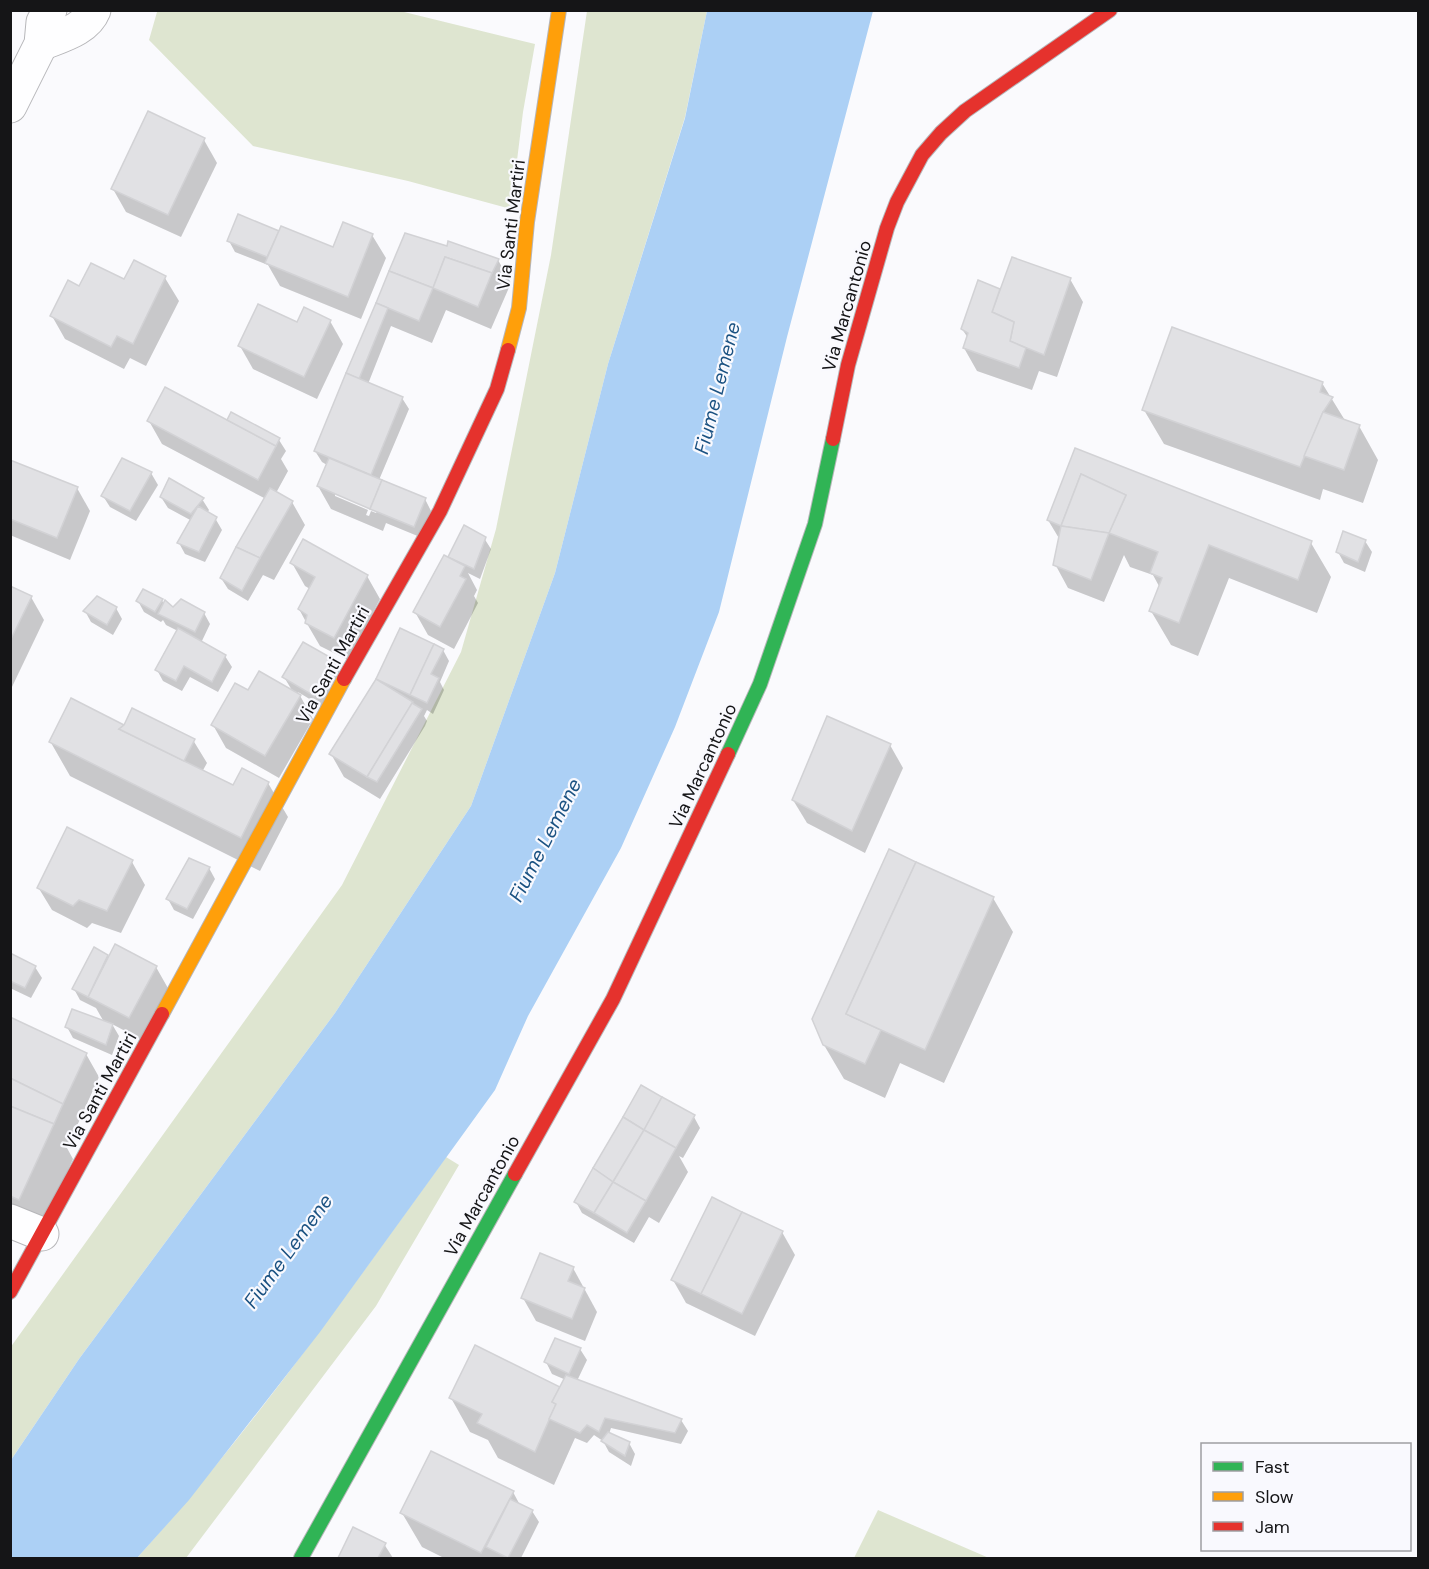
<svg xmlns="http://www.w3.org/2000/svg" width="1429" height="1569" font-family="'DM Sans',sans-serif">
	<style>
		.green { fill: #dee5d0 }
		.water { fill: #acd0f5 }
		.shadow { fill: #0003; fill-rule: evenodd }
		.building { fill: #e1e1e4; stroke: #d2d2d5; stroke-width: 1.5 }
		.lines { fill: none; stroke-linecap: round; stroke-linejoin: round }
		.street-casing { stroke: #b6b6b9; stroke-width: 35 }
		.fast-casing { stroke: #b6b6b9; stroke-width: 16 }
		.slow-casing { stroke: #b6b6b9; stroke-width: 16 }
		.jam-casing { stroke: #b6b6b9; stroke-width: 16 }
		.street { stroke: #fefeff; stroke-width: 33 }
		.fast { stroke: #30b455; stroke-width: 14 }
		.slow { stroke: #ff9f0a; stroke-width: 14 }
		.jam { stroke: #e5322d; stroke-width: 14 }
		.labels { text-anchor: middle; stroke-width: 4.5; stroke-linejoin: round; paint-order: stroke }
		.street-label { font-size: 18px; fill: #151517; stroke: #f9f9fe }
		.water-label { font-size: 20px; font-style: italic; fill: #1b5282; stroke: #f9f9fe }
	</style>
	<rect width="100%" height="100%" fill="#fafafd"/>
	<g class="green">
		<path d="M396,10l139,34 -12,68 -12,97 -103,-28 -155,-35 -104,-106 8,-28 -2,-1z"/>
		<path d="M587,11h120l-22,106 -77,247 -53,209 -84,233 -136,207 -256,346 -68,101 -1,-112 332,-463 119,-233 35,-123 55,-274z"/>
		<path d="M446,1157l13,8 -83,141 -190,252h-49c113,-126 210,-264 309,-401z"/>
		<path d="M878,1510l111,48h-135z"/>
	</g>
	<path class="water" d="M707,11h166l-86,326 -68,275 -44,115 -54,121 -93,168 -33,74 -175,242 -131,168 -52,58h-126v-98l68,-101 256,-346 136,-207 84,-233 53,-209 77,-246z"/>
	<g class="shadow">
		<path d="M204,140l13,23 -36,74 -55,-25 -13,-23z"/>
		<path d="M280,233l54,16 38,-14 14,23 -25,61 -81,-33 -12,-21 -33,-13 -6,-11z"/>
		<path d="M406,235l92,25 13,23 -20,46 -45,-19 -14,33 -41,-17 -23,58 34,14 7,11 -30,71 46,19 6,12 -11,26 -34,-14 -3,8 -52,-22 -13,-23 9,-21 -5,-3 -7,-11zM335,493l43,17 -2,3 -5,-2 -2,5 -3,-1 2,-5 -33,-14z"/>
		<path d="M134,262l31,16 14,23 -33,65 -16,-8 -6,11 -59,-30 -13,-23 73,-35z"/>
		<path d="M1070,279l13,23 -26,75 -18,-6 -7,19 -55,-19 -13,-23 4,-10 -6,-9 17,-47 22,9z"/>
		<path d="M330,321l13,23 -26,55 -64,-30 -13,-23 57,-22z"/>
		<path d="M1322,383l24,39 13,4 19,34 -15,43 -40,-14 -3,11 -156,-56 -20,-34z"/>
		<path d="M231,414l48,26 7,11 -5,8 7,12 -12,22 16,9 13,23 -31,55 -11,-5 -15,26 -20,-12 -7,-11 45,-79 -104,-55 -13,-23 82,3z"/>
		<path d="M122,460l29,13 7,12 -22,36 -26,-14 -7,-11z"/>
		<path d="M10,461l67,27 13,23 -20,49 -60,-25z"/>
		<path d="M161,497l41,2 7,11 -2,3 8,5 7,12 -17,32 -20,-8 -6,-11 13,-22 -24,-13z"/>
		<path d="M1048,520l263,23 20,34 -14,36 -88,-35 -31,78 -27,-11 -20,-34 9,-23 -7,-13 -23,-8 -6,-12 -20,47 -36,-14 -13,-24 5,-24z"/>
		<path d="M484,538l7,11 -11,30 -12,-6 9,17 -3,6 4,7 -24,46 -26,-14 -13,-23 37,-51 -2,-4z"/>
		<path d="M1365,541l7,11 -7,20 -21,-9 -6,-11z"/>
		<path d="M292,563l75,13 13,23 -32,61 -28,-14 -14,-24 -7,-13 11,-20 -5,-3z"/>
		<path d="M10,587l21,10 13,23 -33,69z"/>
		<path d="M162,600l2,5 9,4 31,4 6,11 -9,19 24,13 7,11 -14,25 -28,-15 -8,14 -19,-10 -6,-11 21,-39 -12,-6 -3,-5 -2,2 -17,-10 -6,-11z"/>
		<path d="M116,608l6,11 -9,16 -22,-13 -6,-11z"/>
		<path d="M443,650l6,11 -9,21 4,8 -11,24 -6,-4 -3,6 3,5 -2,5 -45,73 -36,-22 -13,-23 46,-75z"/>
		<path d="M334,661l6,11 -19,34 -23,-14 15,27 -34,59 -53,-30 -13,-23 35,-33h45l-9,-15z"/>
		<path d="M124,727l69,13 14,23 -5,9 32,15 34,-4 20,34 -28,54 -190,-95 -20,-35z"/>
		<path d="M890,745l13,23 -38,85 -58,-30 -14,-23z"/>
		<path d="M132,862l13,23 -24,48 -29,-10 -5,5 -35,-18 -14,-23z"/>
		<path d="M209,868l6,11 -22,40 -19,-9 -6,-11z"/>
		<path d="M993,898l20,34 -69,151 -44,-20 -15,35 -41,-19 -20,-34 -10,-26z"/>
		<path d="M10,954l25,13 7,11 -11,20 -21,-10z"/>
		<path d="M107,956l2,3 47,8 13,23 -27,50 -30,-16 7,12 -7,19 -39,-17 -6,-11 37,-5 -8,-14 -16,-8 -6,-11z"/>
		<path d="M10,1019l76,35 13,23 -32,71 6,11 -34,75 -29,-13z"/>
		<path d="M694,1117l6,11 -17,30 -4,-2 9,16 -29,51 -10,-6 -15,26 -52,-30 -6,-11z"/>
		<path d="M782,1232l13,23 -40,81 -69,-33 -13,-23z"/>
		<path d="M573,1268l24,44 -12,29 -49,-20 -13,-23z"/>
		<path d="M580,1349l7,11 -10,21 104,39 7,11 -7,13 -70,-16 -2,6 20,9 6,11 -4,12 -22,-14 -6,-11 -9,-6 -7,8 -12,-5 -21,47 -56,-27 -10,-18 -18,-8 -19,-34 109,-8 6,-10 -14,-6 -6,-12z"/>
		<path d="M513,1492l7,13 12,6 7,11 -18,36h-77l-22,-11 -20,-34z"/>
		<path d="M354,1529l30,15 9,14h-54z"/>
	</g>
	<g class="building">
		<path d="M148,111l57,27 -37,77 -57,-26z"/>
		<path d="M238,214l41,17 -12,26 -40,-16z"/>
		<path d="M343,222l30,12 -25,63 -83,-34 16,-37 52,21z"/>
		<path d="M405,233l42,13 1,-5 51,18 -7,14 -47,-16 -12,31 -44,-17z"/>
		<path d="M445,257l47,16 -14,34 -45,-19z"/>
		<path d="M1012,257l59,21 -27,77 -34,-14 4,-19 -22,-10z"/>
		<path d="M134,260l32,16 -33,68 -16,-8 -6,11 -61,-31 18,-36 11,6 12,-23 33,16z"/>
		<path d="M389,271l44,17 -14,33 -43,-18z"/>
		<path d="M978,280l22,9 -8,23 22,10 -4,19 16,7 -7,20 -56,-20 5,-15 -7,-4z"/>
		<path d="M376,303l12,5 -29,71 -13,-6z"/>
		<path d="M258,304l39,18 7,-15 27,13 -27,57 -66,-31z"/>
		<path d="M1172,327l151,55 -3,10 13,5 -10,15 -23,55 -158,-57z"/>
		<path d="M346,373l57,24 -32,78 -57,-24z"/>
		<path d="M165,387l111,59 -18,34 -111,-59z"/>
		<path d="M231,412l49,26 -4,8 -49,-26z"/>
		<path d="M1323,412l37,13 -16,45 -40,-14z"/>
		<path d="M1075,448l237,93 -14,39 -89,-35 -30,78 -30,-12 13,-33 -12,-5 8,-21 -49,-19 17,-38 -45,-21 -20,52 -14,-6z"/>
		<path d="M122,458l30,14 -22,39 -29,-15z"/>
		<path d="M329,458l53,22 -12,29 -53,-23z"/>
		<path d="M10,460l68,27 -21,51 -47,-19z"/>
		<path d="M1081,474l45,21 -17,38 -48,-7z"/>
		<path d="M169,478l35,20 -13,16 -31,-17z"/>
		<path d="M382,480l44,18 -12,29 -44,-18z"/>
		<path d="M270,488l23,13 -33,57 -24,-11z"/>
		<path d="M198,506l19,11 -18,35 -22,-9z"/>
		<path d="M464,525l22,12 -12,32 -26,-12z"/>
		<path d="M1061,526l48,7 -18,47 -38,-15z"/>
		<path d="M1343,531l23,9 -8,22 -22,-10z"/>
		<path d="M303,539l65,36 -34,63 -29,-15 2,-8 -9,-6 17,-32 -25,-14z"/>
		<path d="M236,547l24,11 -18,33 -22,-13z"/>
		<path d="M444,555l21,11 -5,10 6,3 -26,48 -27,-15z"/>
		<path d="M10,586l22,10 -22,45z"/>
		<path d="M143,589l20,10 -8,13 -19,-11z"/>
		<path d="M97,596l20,11 -10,18 -24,-14z"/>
		<path d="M181,599l24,13 -10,20 -37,-18 7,-14 8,7z"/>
		<path d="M178,628l48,27 -14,27 -28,-16 -8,15 -21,-11z"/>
		<path d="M400,628l34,16 -24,51 -34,-16z"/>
		<path d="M303,642l32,18 -21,36 -32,-19z"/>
		<path d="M434,644l10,5 -13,25 8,4 -12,25 -17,-8z"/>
		<path d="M259,671l42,24 -36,61 -54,-31 24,-42 13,7z"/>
		<path d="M376,679l37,23 -46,75 -38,-23z"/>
		<path d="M71,698l53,27 -5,4 114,56 9,-17 27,14 -28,56 -192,-96z"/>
		<path d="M412,703l10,6 -45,73 -10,-5z"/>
		<path d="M132,708l63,31 -11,22 -65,-32 5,-4z"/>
		<path d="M827,716l64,28 -39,87 -60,-31z"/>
		<path d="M67,827l66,33 -26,51 -28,-11 -6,6 -36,-18z"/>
		<path d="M889,849l27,13 -70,152 35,16 -16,34 -42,-19 -11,-26z"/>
		<path d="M189,858l21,9 -23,42 -21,-10z"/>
		<path d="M916,862l78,35 -69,153 -79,-36z"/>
		<path d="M115,944l42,22 -28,52 -41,-21z"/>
		<path d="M94,947l14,8 -20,42 -16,-8z"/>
		<path d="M10,953l26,13 -11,22 -15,-7z"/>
		<path d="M72,1009l41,15 -7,21 -41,-18z"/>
		<path d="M10,1017l77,36 -24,51 -53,-26z"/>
		<path d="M10,1078l53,26 -9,20 -44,-18z"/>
		<path d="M641,1085l21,12 -18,33 -21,-13z"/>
		<path d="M662,1097l33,18 -19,33 -32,-18z"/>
		<path d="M10,1106l44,18 -35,76 -9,-4z"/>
		<path d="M623,1117l21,13 -31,52 -20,-14z"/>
		<path d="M644,1130l32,18 -30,53 -33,-19z"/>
		<path d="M593,1168l20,14 -19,31 -20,-11z"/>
		<path d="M613,1182l33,19 -19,32 -33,-20z"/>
		<path d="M712,1197l30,15 -41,82 -30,-14z"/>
		<path d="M742,1212l41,19 -41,83 -41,-20z"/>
		<path d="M540,1253l34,14 -6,14 17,7 -13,31 -51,-21z"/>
		<path d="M555,1338l26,10 -12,26 -25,-12z"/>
		<path d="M475,1345l85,42 -8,15 4,2 -21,48 -58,-29 5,-9 -33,-16z"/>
		<path d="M566,1375l116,44 -7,14 -70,-15 -6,14 -12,-7 -7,8 -31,-14 7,-15 -4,-2z"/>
		<path d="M608,1432l22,10 -5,14 -24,-15z"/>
		<path d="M431,1451l83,40 -33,62 -81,-40z"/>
		<path d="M510,1499l23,11 -25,48 -22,-11z"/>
		<path d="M353,1527l33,16 -8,15h-40z"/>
	</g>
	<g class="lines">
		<defs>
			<g id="street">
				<path d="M41,44c19,-8 45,-14 53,-34"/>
				<path d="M10,106l31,-62 2,-22 7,-12"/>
				<path d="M10,1221l32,13"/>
			</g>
			<g id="fast">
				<path d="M728,754l32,-70 55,-160 18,-85"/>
				<path d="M301,1558l214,-384"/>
			</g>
			<g id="slow">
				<path d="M508,350l11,-42 8,-86 32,-212"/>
				<path d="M162,1014l182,-335"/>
			</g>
			<g id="jam">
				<path d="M833,439l15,-74 39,-137 10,-26 25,-47 19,-22 24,-22 145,-101"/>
				<path d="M344,679l96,-168 57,-122 11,-39"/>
				<path d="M515,1174l98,-175 115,-245"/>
				<path d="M10,1292l152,-278"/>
			</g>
		</defs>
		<use href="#street" class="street-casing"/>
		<use href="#fast" class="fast-casing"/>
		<use href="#slow" class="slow-casing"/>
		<use href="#jam" class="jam-casing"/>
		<use href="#street" class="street"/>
		<use href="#fast" class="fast"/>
		<use href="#slow" class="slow"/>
		<use href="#jam" class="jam"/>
	</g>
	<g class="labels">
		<g class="street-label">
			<text transform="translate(511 225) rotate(-83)" y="6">Via Santi Martiri</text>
			<text transform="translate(847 306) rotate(-74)" y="6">Via Marcantonio</text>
			<text transform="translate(333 665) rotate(-61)" y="6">Via Santi Martiri</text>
			<text transform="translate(703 766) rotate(-65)" y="6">Via Marcantonio</text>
			<text transform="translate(100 1091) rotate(-61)" y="6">Via Santi Martiri</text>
			<text transform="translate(482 1196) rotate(-61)" y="6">Via Marcantonio</text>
		</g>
		<g class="water-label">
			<text transform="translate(717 388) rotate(-76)" y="7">Fiume Lemene</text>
			<text transform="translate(545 840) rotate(-63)" y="7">Fiume Lemene</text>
			<text transform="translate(288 1251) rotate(-54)" y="7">Fiume Lemene</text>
		</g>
	</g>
	<rect width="1429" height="1569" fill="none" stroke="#151517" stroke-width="24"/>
	<rect x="1201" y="1443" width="210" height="108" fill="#f9f9fe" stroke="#9e9ea2" stroke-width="1.5"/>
	<rect x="1213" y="1462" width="30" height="9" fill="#30b455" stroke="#9e9ea2" stroke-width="1.5"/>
	<text x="1255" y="1473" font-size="18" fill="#151517">Fast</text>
	<rect x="1213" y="1492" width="30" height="9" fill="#ff9f0a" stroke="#9e9ea2" stroke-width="1.5"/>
	<text x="1255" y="1503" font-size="18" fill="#151517">Slow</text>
	<rect x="1213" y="1522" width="30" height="9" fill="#e5322d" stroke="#9e9ea2" stroke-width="1.5"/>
	<text x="1255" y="1533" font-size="18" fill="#151517">Jam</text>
</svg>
